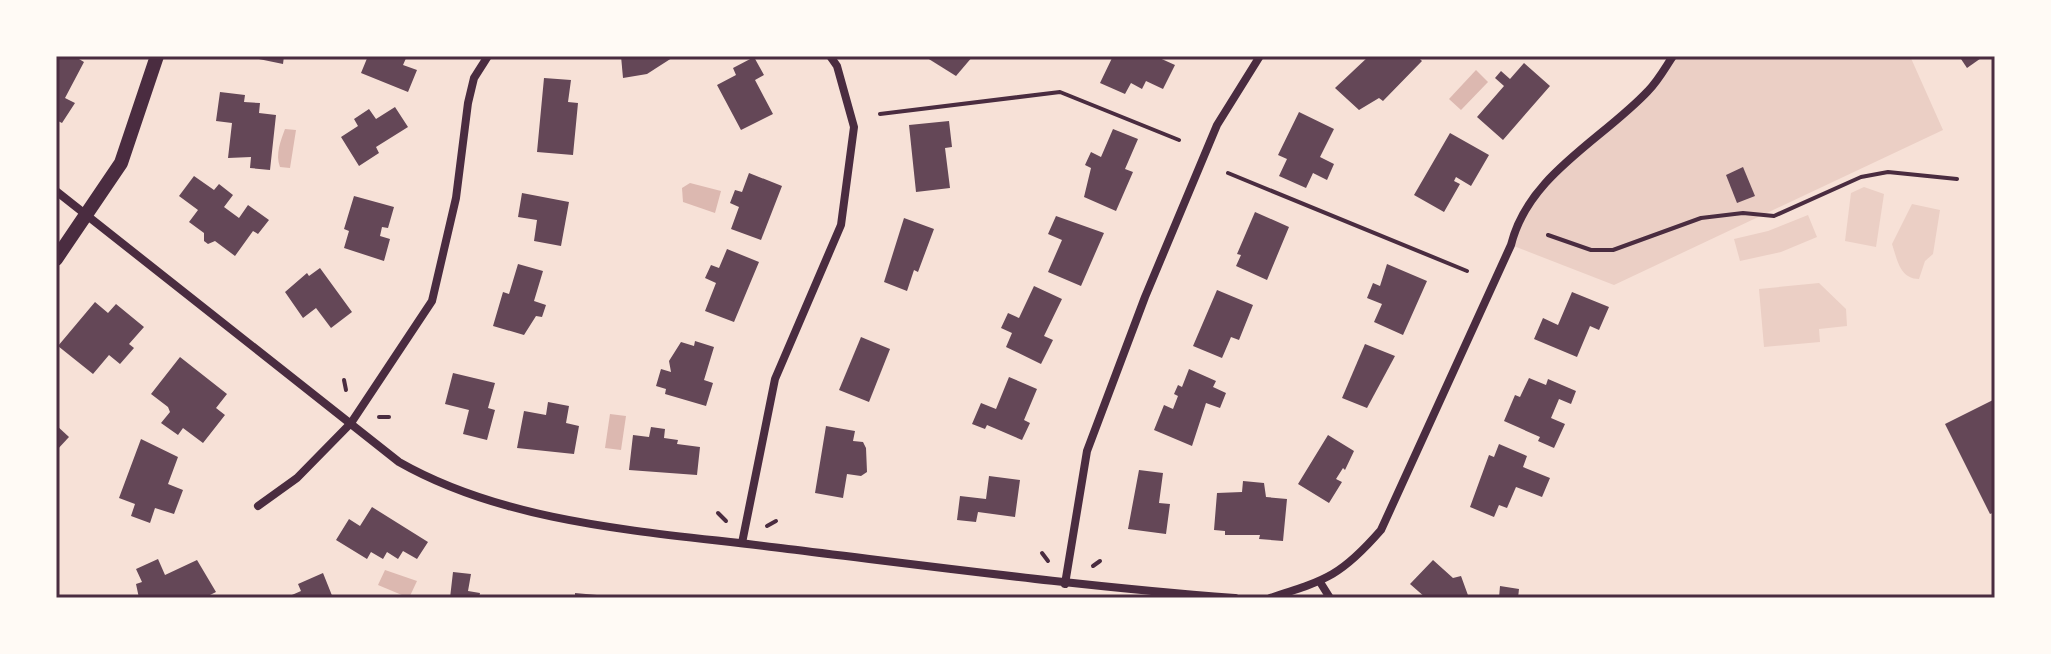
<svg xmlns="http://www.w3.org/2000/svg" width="2051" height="654" font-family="'Work Sans',sans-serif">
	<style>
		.green { fill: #ebcfc5 }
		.water { fill: #dcb8b0 }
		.building { fill: #644757 }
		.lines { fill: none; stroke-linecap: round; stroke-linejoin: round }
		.path { stroke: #4a2c40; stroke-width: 4 }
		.minor { stroke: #4a2c40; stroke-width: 8 }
		.tertiary { stroke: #4a2c40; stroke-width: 14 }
		.neatline { fill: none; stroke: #4a2c40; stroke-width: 3 }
	</style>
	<rect width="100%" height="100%" fill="#f7e1d7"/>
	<g class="green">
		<path d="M1673,56h237l33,74 -329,155 -103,-40 21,-47 94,-85z"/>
		<path d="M1864,187l20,7 -8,53 -31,-6 6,-48z"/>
		<path d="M1912,204l28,6 -7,44 -8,7 -6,18c-19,0 -22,-20 -27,-35z"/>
		<path d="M1808,215l9,22 -36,15 -41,9 -6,-22 34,-8z"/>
		<path d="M1819,283l27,26 1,17 -28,3 1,13 -56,5 -5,-58z"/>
	</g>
	<g class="water">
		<path d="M1476,70l12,12 -27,28 -12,-11z"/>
		<path d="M285,129l11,1 -6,38 -10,-1c-5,-13 1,-27 5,-38z"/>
		<path d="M690,183l31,8 -6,22 -32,-11 -1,-14z"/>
		<path d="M610,414l16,2 -5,34 -16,-2z"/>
		<path d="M385,570l32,11 -8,17 -31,-13z"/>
	</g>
	<g class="building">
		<path d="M56,56h18l10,6 -19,36 10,5 -13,20 -6,-3z"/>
		<path d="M245,56h39l-1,8z"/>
		<path d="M368,56h39l-4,9 14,5 -9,22 -47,-19z"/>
		<path d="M621,56h54l-28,18 -24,4z"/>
		<path d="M924,56h49l-17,20z"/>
		<path d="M1113,56h42l20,9 -12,24 -17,-8 -4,8 -11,-6 -6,11 -25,-11z"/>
		<path d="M1369,56h48l5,5 -39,40 -4,-3 -20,12 -24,-22z"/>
		<path d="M1959,56h25l-17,12z"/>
		<path d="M754,57l10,18 -9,5 18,34 -32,16 -24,-45 19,-10 -3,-7z"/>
		<path d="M1524,63l26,23 -47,54 -26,-23 27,-31 -9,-8 6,-7 9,8z"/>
		<path d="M544,78l27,2 -3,22 10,1 -5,52 -36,-3z"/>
		<path d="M220,92l25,3 -1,7 16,1 -1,10 17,2 -6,55 -20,-2 1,-11 -23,1 4,-35 -16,-2z"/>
		<path d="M395,107l13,20 -32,20 3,6 -20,13 -18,-29 17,-11 -4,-7 15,-10 7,10z"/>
		<path d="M1299,112l35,17 -14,28 14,7 -7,16 -14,-7 -7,15 -27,-12 8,-17 -9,-4z"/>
		<path d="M949,121l3,26 -7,1 5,40 -34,4 -7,-67z"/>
		<path d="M1113,129l25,10 -13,30 8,3 -17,39 -32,-14 7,-29 -6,-3 6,-13 10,5z"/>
		<path d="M1450,133l39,22 -18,31 -15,-9 -2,4 6,3 -16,28 -30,-17z"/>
		<path d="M1743,167l12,29 -18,7 -11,-28z"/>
		<path d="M749,173l33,13 -21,54 -30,-11 8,-22 -9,-4 5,-13 7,2z"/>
		<path d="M194,176l20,14 5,-6 14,11 -9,12 15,11 9,-13 21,15 -11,14 -5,-3 -18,25 -20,-15 -7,3 -4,-3v-8l-15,-11 9,-12 -19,-14z"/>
		<path d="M522,193l47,9 -8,44 -27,-5 3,-21 -19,-3z"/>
		<path d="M354,196l40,11 -6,21 -6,-1 -2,9 10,3 -6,22 -40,-13 5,-17 -5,-2z"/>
		<path d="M1255,212l34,15 -22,53 -31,-14 5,-11 -4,-1z"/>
		<path d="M1056,216l48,17 -23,53 -33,-14 14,-32 -14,-6z"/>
		<path d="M904,218l30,11 -16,43 -4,-2 -7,21 -23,-9z"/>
		<path d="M727,249l32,13 -25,60 -29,-11 11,-28 -11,-5 6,-13 8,3z"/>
		<path d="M518,264l25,7 -9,30 12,4 -4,12 -6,-1 -12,19 -31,-9 10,-34 6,2z"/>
		<path d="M1387,264l40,17 -24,54 -29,-13 8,-18 -15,-6 6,-15 7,3z"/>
		<path d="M320,268l32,44 -21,16 -15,-20 -13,10 -18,-26 22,-19 2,3z"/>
		<path d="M1034,286l28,13 -18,37 9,4 -12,24 -35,-17 6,-14 -11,-5 7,-15 11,5z"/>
		<path d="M1217,290l36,15 -14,35 -8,-3 -9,21 -29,-12z"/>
		<path d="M1572,292l37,15 -10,23 -9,-4 -13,31 -43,-18 9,-21 15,7z"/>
		<path d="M95,302l13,11 8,-9 28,23 -15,17 5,4 -14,16 -11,-9 -16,19 -35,-28z"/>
		<path d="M861,337l29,12 -21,53 -30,-12z"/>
		<path d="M695,341l19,6 -10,33 9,3 -7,23 -41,-12 1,-5 -10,-3 5,-17 10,3 -2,-11 12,-19 13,4z"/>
		<path d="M1365,344l30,12 -28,52 -25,-10z"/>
		<path d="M180,357l47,37 -11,14 9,7 -22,28 -20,-15 -5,7 -17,-12 9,-11 -2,-5 -17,-13z"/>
		<path d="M1189,369l27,12 -3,6 13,6 -6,15 -14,-5 -14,43 -38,-16 10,-25 9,4 5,-13 -4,-2 4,-9 4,2z"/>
		<path d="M453,373l42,10 -7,25 7,2 -8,30 -24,-6 6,-24 -24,-6z"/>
		<path d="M1009,377l28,12 -13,31 6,3 -8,17 -35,-15 -2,4 -13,-5 9,-21 15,6z"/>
		<path d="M1529,378l17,7 2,-6 28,12 -5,13 -12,-5 -8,19 14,6 -11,24 -16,-7 2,-4 -36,-16 11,-26 5,2z"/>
		<path d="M1995,399v113l-5,2 -45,-90z"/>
		<path d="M548,402l21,4 -3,17 13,3 -5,28 -57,-6 7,-37 22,4z"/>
		<path d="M56,425l13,12 -13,14z"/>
		<path d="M826,426l29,5 -2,10 10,1 3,6 1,24 -6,4 -14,-2 -4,24 -28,-5z"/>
		<path d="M651,427l14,2 -1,9 14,2 -1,4 23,3 -3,28 -68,-5 4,-35 16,2z"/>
		<path d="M1328,435l26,16 -9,19 -2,-2 -7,11 6,3 -13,21 -31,-19z"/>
		<path d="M141,439l37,18 -10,27 15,6 -9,24 -19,-6 -5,15 -19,-7 4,-12 -16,-6z"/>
		<path d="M1499,444l28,12 -4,11 27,11 -8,19 -26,-10 -9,21 -8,-3 -5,12 -24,-10 19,-52 5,2z"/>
		<path d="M1139,470l24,3 -4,30 11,1 -4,30 -38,-5z"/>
		<path d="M989,476l31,4 -5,37 -37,-5 -2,10 -19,-2 3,-24 26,3z"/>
		<path d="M1243,481l21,2 2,14 21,2 -4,42 -24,-2 1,-4h-35v-4l-11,-1 3,-37 25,-1z"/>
		<path d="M372,507l56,35 -11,17 -14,-8 -5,8 -11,-7 -4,7 -12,-7 -4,7 -31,-19 13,-21 11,7z"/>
		<path d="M158,559l7,16 32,-15 19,32 -12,6h-65l-3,-14 6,-2 -6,-13z"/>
		<path d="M1433,560l20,18 8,-2 8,22h-43l-16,-14z"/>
		<path d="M453,572l18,2 -3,17 12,2 -1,5h-29z"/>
		<path d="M323,573l10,25h-48l16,-7 -3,-7z"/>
		<path d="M1500,586l19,3 -1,9h-19z"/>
		<path d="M575,593l22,2 -1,3h-21z"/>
	</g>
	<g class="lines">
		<g class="path">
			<path d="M880,114l180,-22 119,48"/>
			<path d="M1228,173l239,98"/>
			<path d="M1548,235l43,15h22l88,-32 42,-5 31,3 87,-39 27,-5 69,7"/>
			<path d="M344,380l2,10"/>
			<path d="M379,417h10"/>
			<path d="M718,513l8,8"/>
			<path d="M767,526l9,-5"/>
			<path d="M1042,553l6,8"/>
			<path d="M1093,566l7,-5"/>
		</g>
		<g class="minor">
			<path d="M56,191l343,271c114,65 260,70 389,87 149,18 298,38 447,49"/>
			<path d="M258,506l39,-28 54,-55 81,-122 24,-103 12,-95 6,-25 14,-22"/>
			<path d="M742,543l33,-164 66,-154 13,-98 -17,-61 -7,-10"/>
			<path d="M1320,582l10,16"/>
			<path d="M1065,584l22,-133 58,-154 72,-172 43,-69"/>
			<path d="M1270,598c56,-18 71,-22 111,-68l130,-285c17,-70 91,-105 137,-154 10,-10 17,-23 25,-35"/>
		</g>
		<path class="tertiary" d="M56,259l65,-96 36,-107"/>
	</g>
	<rect width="2051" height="654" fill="none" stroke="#fffaf5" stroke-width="116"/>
	<rect x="58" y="58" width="1935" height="538" class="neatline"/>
</svg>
